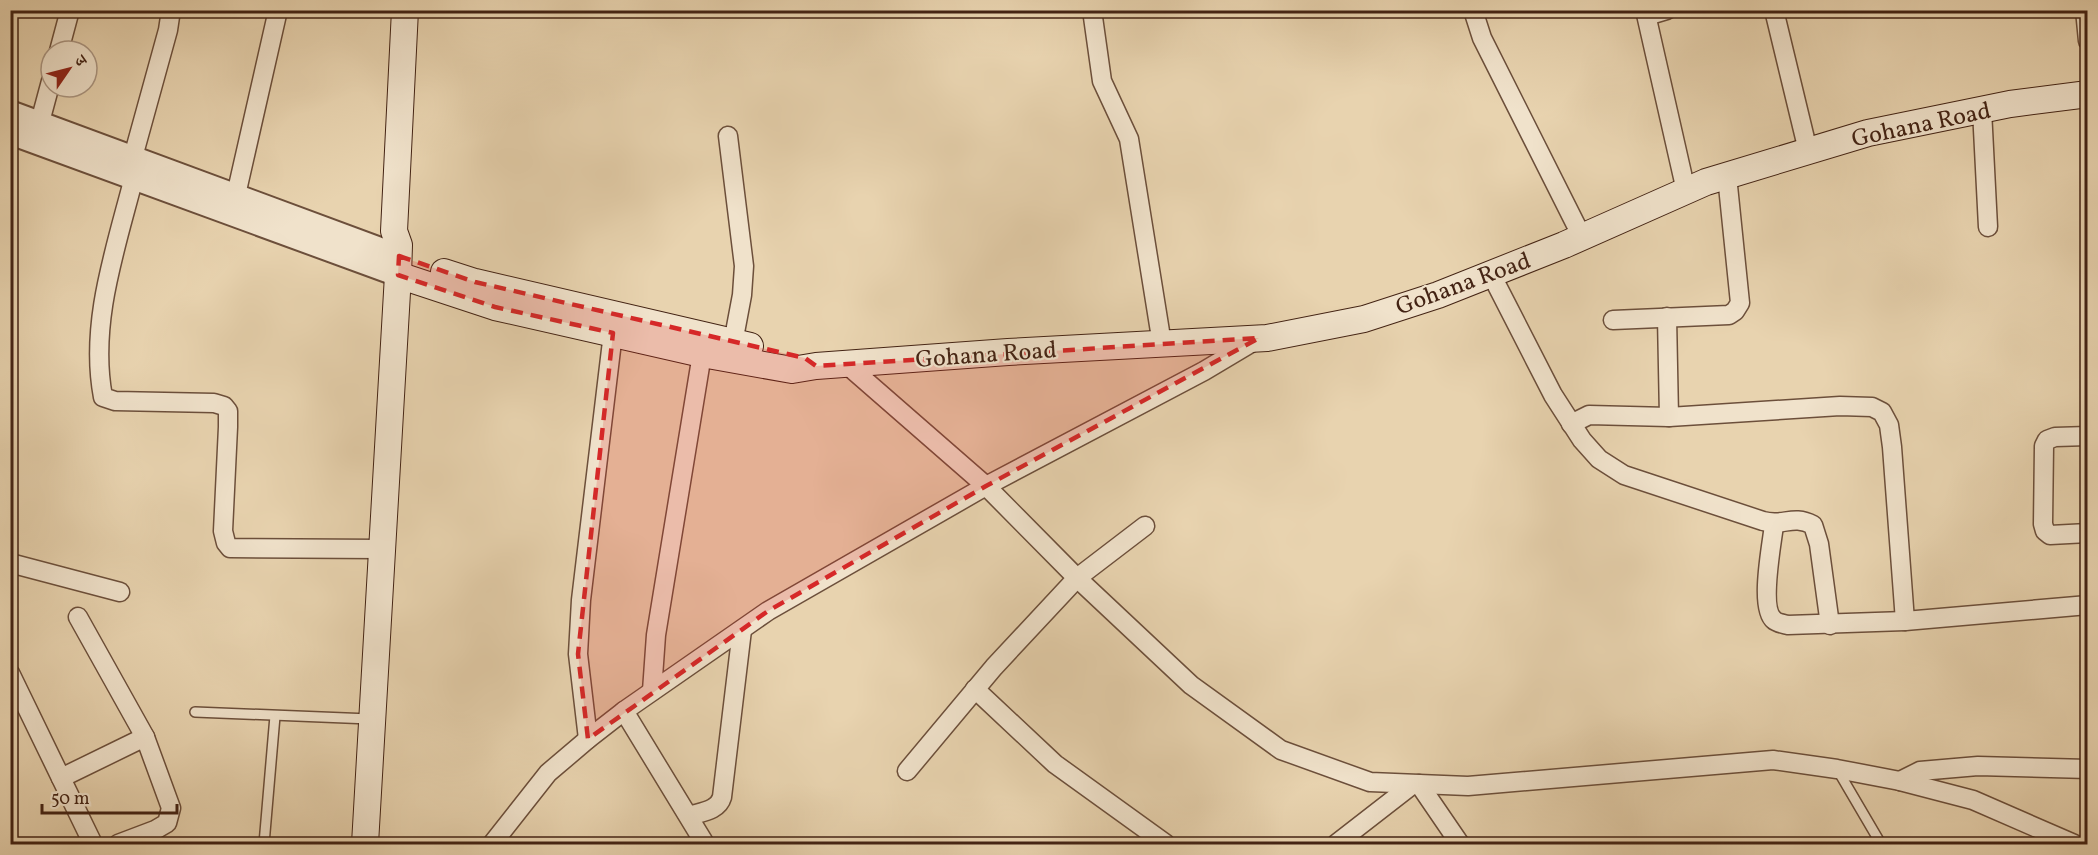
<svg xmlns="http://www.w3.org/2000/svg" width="2098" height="855" font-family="Vollkorn,'Noto Serif Devanagari',serif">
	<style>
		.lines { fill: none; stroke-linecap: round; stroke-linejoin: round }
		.service-casing { stroke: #6c4f3b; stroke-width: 12 }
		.minor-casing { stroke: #6c4f3b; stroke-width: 21 }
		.tertiary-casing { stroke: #6c4f3b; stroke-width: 26 }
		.secondary-casing { stroke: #432314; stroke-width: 28 }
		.service { stroke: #f0e2cb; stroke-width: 9 }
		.minor { stroke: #f0e2cb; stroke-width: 18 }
		.tertiary { stroke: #f0e2cb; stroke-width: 22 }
		.secondary { stroke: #f0e2cb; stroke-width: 26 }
		.marked { fill: #d62828; fill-opacity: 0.2; stroke: #d62828; stroke-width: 4.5; stroke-dasharray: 12 8; stroke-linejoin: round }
		.labels { text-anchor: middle; stroke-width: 4.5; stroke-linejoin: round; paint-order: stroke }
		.street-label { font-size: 24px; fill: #432314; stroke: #f0e2cb }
	</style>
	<rect width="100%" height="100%" fill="#e8d3af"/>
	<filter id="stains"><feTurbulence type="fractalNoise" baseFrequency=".00333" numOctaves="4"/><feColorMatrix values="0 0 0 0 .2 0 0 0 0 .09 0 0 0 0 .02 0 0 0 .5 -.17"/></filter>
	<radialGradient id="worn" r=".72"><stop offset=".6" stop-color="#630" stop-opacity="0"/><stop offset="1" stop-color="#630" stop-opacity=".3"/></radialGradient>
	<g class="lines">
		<defs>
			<g id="service">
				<path d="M195,712l175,7"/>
				<path d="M1837,769l44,75"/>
				<path d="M264,844l11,-128"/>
			</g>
			<g id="minor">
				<path d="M1092,10l10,71 27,58 33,205"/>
				<path d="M1473,10l9,28 100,199"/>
				<path d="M1645,10l41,181"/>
				<path d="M1774,10l34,141"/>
				<path d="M2085,10l3,31"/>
				<path d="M1647,16l20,-6"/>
				<path d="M59,51l11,-41"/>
				<path d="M1982,110l6,117"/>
				<path d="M40,122l11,-41"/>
				<path d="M728,136l16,130 -2,29 -9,48"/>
				<path d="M133,157l35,-127 3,-20"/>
				<path d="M134,177c-18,71 -45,146 -31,220l12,4 99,2 10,3 4,5v16l-5,104 3,12 4,5 152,1"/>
				<path d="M236,195l42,-185"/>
				<path d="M1491,274l62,121 29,45 17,19 25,16 139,46c21,6 29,-7 50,4l6,19 11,81"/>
				<path d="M1667,317l2,100"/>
				<path d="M1613,320l116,-5 6,-4 5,-8 -13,-127"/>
				<path d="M845,363l141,123 91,92 114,107 90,65 89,32 98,4 305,-26 64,9 63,12 73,19 101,44"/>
				<path d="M1571,424l18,-9 80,2 171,-11 32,1 10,5 7,13 3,22 13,174"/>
				<path d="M2088,436l-33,1 -8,3 -3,6 -1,78 2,7 5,4 38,-2"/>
				<path d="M1774,525c-2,18 -15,83 0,95 3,3 10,4 14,5l117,-4 183,-16"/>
				<path d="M10,563l110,29"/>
				<path d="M78,617l67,120 26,71 -4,15 -12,7 -37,14"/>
				<path d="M10,673l83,171"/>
				<path d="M975,689l80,75 111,80"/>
				<path d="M652,691l4,-56 46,-281"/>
				<path d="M624,711l81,133"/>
				<path d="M588,739l-10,-85 3,-54 32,-267"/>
				<path d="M907,771l87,-104 83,-89 68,-52"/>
				<path d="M61,778l84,-41"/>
				<path d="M1900,781l20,-10 58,-5 110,3"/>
				<path d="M1419,784l41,60"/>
				<path d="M689,816c12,-4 29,-5 33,-19l20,-167"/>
				<path d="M10,844h1"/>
				<path d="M492,844l56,-71 40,-34 36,-28 144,-100 218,-125 218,-115 52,-31"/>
				<path d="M1336,844l76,-59"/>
			</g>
			<g id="tertiary">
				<path d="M10,112l389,144"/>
				<path d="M10,133l388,142"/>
			</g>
			<g id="secondary">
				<path d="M444,272l31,10 275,64"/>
				<path d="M398,275l97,32 207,47 90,16 24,-4 192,-14 259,-14 97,-19 74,-24 126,-50 142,-63 162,-49 142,-29 78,-10"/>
				<path d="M365,844l33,-569 1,-30 -5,-14 11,-221"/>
			</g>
		</defs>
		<use href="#service" class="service-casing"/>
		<use href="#minor" class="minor-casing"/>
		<use href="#tertiary" class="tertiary-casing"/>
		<use href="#secondary" class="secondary-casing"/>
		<use href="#service" class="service"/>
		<use href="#minor" class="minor"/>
		<use href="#tertiary" class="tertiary"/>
		<use href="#secondary" class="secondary"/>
	</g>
	<path class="marked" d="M399,256l76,26 330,76 11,8 443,-28 -273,148 -218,125 -180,128 -10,-85 35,-321 -118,-26 -97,-32z"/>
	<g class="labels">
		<g class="street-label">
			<text transform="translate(1921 124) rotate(-12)" y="8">Gohana Road</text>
			<text transform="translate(1463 283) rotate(-20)" y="8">Gohana Road</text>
			<text transform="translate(986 354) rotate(-4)" y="8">Gohana Road</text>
		</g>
	</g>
	<rect width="2098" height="855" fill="none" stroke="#e8d3af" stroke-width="36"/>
	<rect x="12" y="12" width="2074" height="831" fill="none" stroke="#432314" stroke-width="3"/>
	<rect x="18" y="18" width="2062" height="819" fill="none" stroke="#432314" stroke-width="1.5"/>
	<g transform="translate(69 69) rotate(55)"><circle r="28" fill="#f0e2cb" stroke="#ab9682" stroke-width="1.5"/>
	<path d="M0-4.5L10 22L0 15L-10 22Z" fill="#8f2418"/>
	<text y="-9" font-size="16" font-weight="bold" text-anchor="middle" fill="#432314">उ</text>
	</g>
	<path d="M42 804v9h135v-9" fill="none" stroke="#432314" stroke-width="3"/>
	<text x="51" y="804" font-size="18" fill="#432314" stroke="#f0e2cb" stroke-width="4.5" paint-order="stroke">50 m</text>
	<rect width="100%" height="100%" filter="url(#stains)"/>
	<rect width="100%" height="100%" fill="url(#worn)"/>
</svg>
